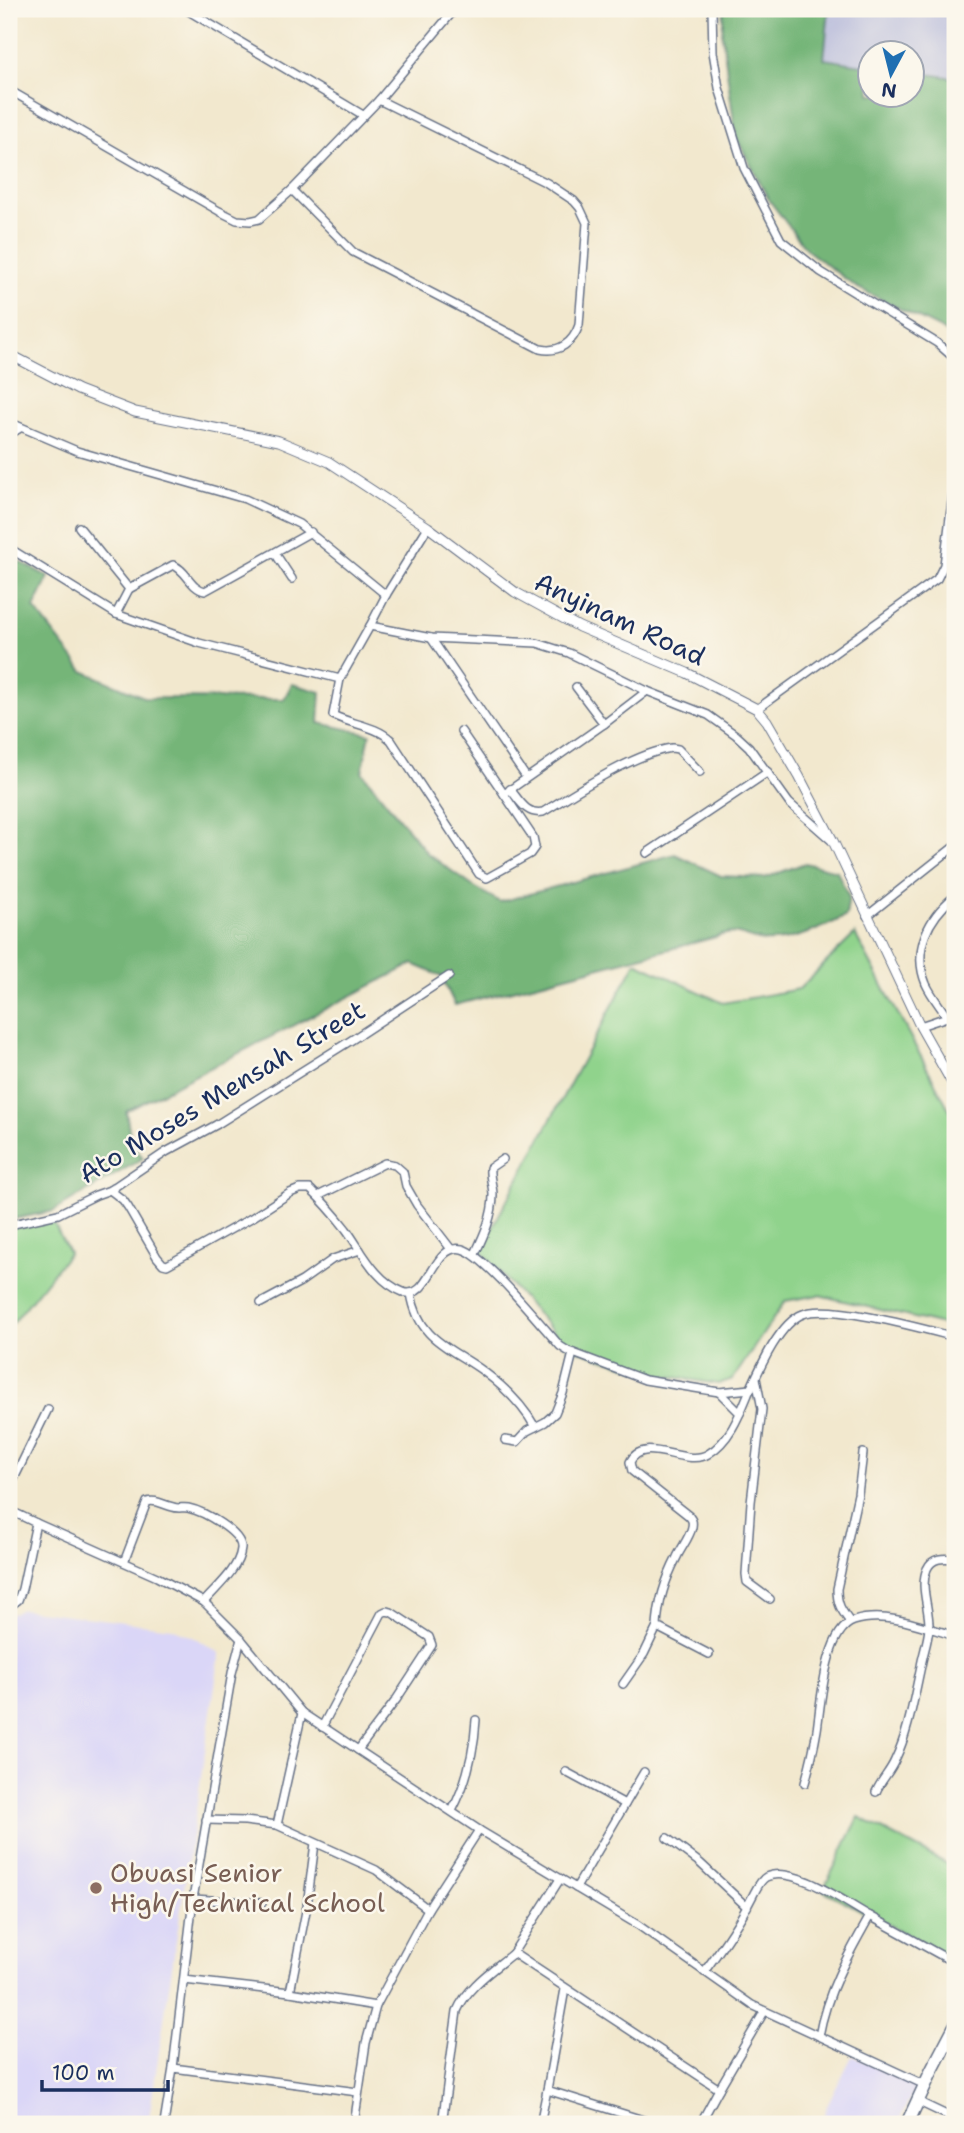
<svg xmlns="http://www.w3.org/2000/svg" width="964" height="2133" font-family="'Shantell Sans',sans-serif">
	<style>
		.built { fill: #dad6f7 }
		.industrial { fill: #c0c2dd }
		.green { fill: #90d38c; stroke: #568175; stroke-width: 2 }
		.forest { fill: #74b578; stroke: #48726b; stroke-width: 2 }
		.lines { fill: none; stroke-linecap: round; stroke-linejoin: round }
		.minor-casing { stroke: #667085; stroke-width: 10 }
		.tertiary-casing { stroke: #667085; stroke-width: 11 }
		.primary-casing { stroke: #667085; stroke-width: 15 }
		.minor { stroke: #fff; stroke-width: 7 }
		.tertiary { stroke: #fff; stroke-width: 9 }
		.primary { stroke: #fff; stroke-width: 12 }
		.education-dot { fill: #8d6e63; stroke: #fbf7ec; stroke-width: 2.5 }
		.labels { text-anchor: middle; stroke-width: 5; stroke-linejoin: round; paint-order: stroke }
		.street-label { font-size: 26px; fill: #1b2f5e; stroke: #fbf7ec }
		.education-label { font-size: 26px; fill: #785e54; stroke: #fbf7ec; text-anchor: start }
	</style>
	<rect width="100%" height="100%" fill="#fbf7ec"/>
	<filter id="ink" filterUnits="userSpaceOnUse"><feTurbulence type="fractalNoise" baseFrequency=".0143" numOctaves="2"/><feDisplacementMap in="SourceGraphic" scale="14" xChannelSelector="R" yChannelSelector="G"/><feConvolveMatrix kernelMatrix="1 2 1 2 8 2 1 2 1" color-interpolation-filters="sRGB"/></filter>
	<filter id="wash" filterUnits="userSpaceOnUse"><feTurbulence type="fractalNoise" baseFrequency=".00686" numOctaves="4" result="noise"/><feDisplacementMap in="SourceGraphic" scale="28" xChannelSelector="R" yChannelSelector="G"/><feGaussianBlur stdDeviation="1.57" result="paint"/><feColorMatrix in="noise" values="0 0 0 0 0 0 0 0 0 0 0 0 0 0 0 0 0 1.4 0 .05"/><feComposite in="paint" operator="in"/></filter>
	<g filter="url(#wash)">
		<rect width="100%" height="100%" fill="#f2e8ce"/>
		<g class="built">
			<path d="M21,1609l151,19 25,11 23,14 -72,471h-139v-509z"/>
			<path d="M852,2056l64,31 -19,37h-75l3,-14z"/>
		</g>
		<path class="industrial" d="M829,9h126v69l-43,-6v-20h-42l-1,14 -45,-7z"/>
		<g class="green">
			<path d="M855,934l100,186v208l-136,-33 -34,6 -52,78 -15,5 -69,-11 -82,-26 -87,-97 156,-288 87,41 76,-14z"/>
			<path d="M53,1222l16,31 -56,70 -4,-3v-92z"/>
			<path d="M859,1817l96,51v92l-132,-70z"/>
		</g>
		<g class="forest">
			<path d="M724,9h105l-5,50 45,7 1,28h42v-22l43,6v261l-16,-11 -83,-41 -49,-37 -38,-50 -33,-63 -14,-102z"/>
			<path d="M9,556l40,21 -15,31 49,63 63,27 138,1 8,-15 29,8 -2,31 51,11 -8,38 65,81 44,32 29,17 175,-48 46,22 44,2 40,-15 32,8 12,26 -3,19c-23,12 -57,27 -83,25 -21,-3 -24,-13 -47,-4l-261,68 -14,-29 -28,-12 -287,147 5,31 12,16 -89,53 -45,9z"/>
		</g>
	</g>
	<g filter="url(#ink)">
		<g class="lines">
			<defs>
				<g id="minor">
					<path d="M185,9l178,106"/>
					<path d="M712,9l1,43 6,36 25,80 37,72 40,32 116,71 18,16"/>
					<path d="M9,90l210,121 18,9 13,1 9,-2 33,-29 87,-90 76,-91"/>
					<path d="M292,190l61,62 187,97c19,4 33,-6 39,-24l8,-102 -7,-15 -6,-7 -27,-18 -168,-83"/>
					<path d="M9,422l68,29 168,48 54,25 87,71"/>
					<path d="M9,435l11,-7"/>
					<path d="M79,527l50,62 44,-24c14,5 17,23 32,26l106,-59"/>
					<path d="M428,527l-42,68 -16,31 61,12 106,5 32,10 78,38 61,24 28,20 13,12 40,56 42,37"/>
					<path d="M9,548l107,66 83,29 141,36 30,-53"/>
					<path d="M275,553l17,26"/>
					<path d="M116,614l13,-25"/>
					<path d="M431,638l95,139"/>
					<path d="M340,679l-7,36c19,10 42,10 58,25l88,134 8,4 43,-24 5,-7 -2,-10 -29,-43 100,-70 43,-33"/>
					<path d="M576,687l28,37"/>
					<path d="M757,709l180,-130 7,-14 11,-88"/>
					<path d="M461,731l43,63"/>
					<path d="M510,789c10,12 16,26 33,23 33,-20 91,-59 129,-64l6,1 22,23"/>
					<path d="M647,853l121,-81"/>
					<path d="M867,916l88,-70"/>
					<path d="M947,1017c-7,-11 -16,-22 -21,-33 -14,-34 2,-66 29,-88"/>
					<path d="M920,1026l27,-9 8,5"/>
					<path d="M110,1190l13,10 5,7 29,50 6,7 4,1 86,-48 37,-24 10,-4h10c13,12 25,26 36,40 16,22 29,52 57,63 27,10 29,-49 59,-43 22,5 80,77 98,97l8,5 77,29 74,12 32,-3"/>
					<path d="M318,1196l67,-33 10,2 8,7 3,14 11,19 34,44"/>
					<path d="M9,1225l49,-11 38,-19 14,-5 56,-38 50,-27 134,-84 99,-65"/>
					<path d="M475,1254c9,-19 18,-38 18,-59 0,-9 -4,-18 -3,-27l13,-9"/>
					<path d="M411,1293c7,47 39,54 72,78 20,15 40,34 52,56"/>
					<path d="M261,1303l41,-22 31,-22 27,-9"/>
					<path d="M756,1378l6,31 -11,93 -5,72 1,8 23,17"/>
					<path d="M719,1392l21,21"/>
					<path d="M505,1440l12,2 10,-11 18,-9 10,-9 8,-20 10,-40"/>
					<path d="M9,1489l39,-80"/>
					<path d="M9,1510l27,13 -14,66 -4,11 -9,7"/>
					<path d="M36,1523l121,54 47,25 37,37 61,74 177,117 159,95 114,80 173,80"/>
					<path d="M124,1562l23,-60c9,-3 16,3 26,5 5,2 10,0 15,1 15,3 55,25 53,41 -2,20 -25,39 -37,53"/>
					<path d="M850,1622c-9,-12 -13,-18 -13,-33l21,-95 5,-41"/>
					<path d="M709,1654l-52,-27c1,-23 9,-49 20,-70 4,-9 13,-20 15,-30 1,-6 0,-7 -3,-11l-57,-45 -2,-9c13,-28 56,6 78,-8 22,-13 32,-40 41,-62 10,-22 30,-69 54,-78 27,-11 121,15 152,23"/>
					<path d="M623,1684l21,-30 13,-27"/>
					<path d="M322,1727l60,-114 4,-2 5,1 38,25 3,8 -36,55 -38,50"/>
					<path d="M566,1772l59,32"/>
					<path d="M805,1783c5,-18 9,-35 12,-53 4,-26 8,-100 37,-109 32,-10 70,6 101,15"/>
					<path d="M876,1792c5,-12 14,-20 19,-32 14,-29 19,-63 26,-94 2,-12 7,-25 8,-38 1,-19 -10,-41 -2,-59 5,-12 17,-11 28,-10"/>
					<path d="M452,1811c15,-29 22,-58 24,-91"/>
					<path d="M206,1820l39,1 32,4 99,45 52,39"/>
					<path d="M277,1825l25,-112"/>
					<path d="M667,1838l33,25 47,44"/>
					<path d="M560,1879l-47,74 206,136 45,-77"/>
					<path d="M576,1888l68,-116"/>
					<path d="M193,1899l69,4"/>
					<path d="M704,1972c17,-23 34,-47 47,-73 4,-7 8,-18 15,-22 27,-13 80,26 104,39"/>
					<path d="M184,1980l106,12 86,14"/>
					<path d="M290,1992l17,-86 8,-63"/>
					<path d="M819,2036c8,-45 29,-81 51,-120l85,47"/>
					<path d="M173,2068l185,24"/>
					<path d="M547,2090l18,-101"/>
					<path d="M917,2101l38,18"/>
					<path d="M164,2124l9,-56 20,-169 39,-226 9,-34"/>
					<path d="M354,2124l12,-81 10,-37 52,-97 51,-79"/>
					<path d="M442,2124l15,-113c10,-24 36,-41 56,-58"/>
					<path d="M540,2124l7,-34 109,34"/>
					<path d="M700,2124l19,-35"/>
				</g>
				<path id="tertiary" d="M9,354l69,36 57,22 144,29 50,21 99,65 87,65 64,35 108,46 70,36 10,12 32,55 34,65 87,185 35,62"/>
				<path id="primary" d="M907,2124l25,-54 23,-44"/>
			</defs>
			<use href="#minor" class="minor-casing"/>
			<use href="#tertiary" class="tertiary-casing"/>
			<use href="#primary" class="primary-casing"/>
			<use href="#minor" class="minor"/>
			<use href="#tertiary" class="tertiary"/>
			<use href="#primary" class="primary"/>
		</g>
	</g>
	<circle class="education-dot" cx="96" cy="1888" r="7"/>
	<g class="labels">
		<g class="street-label">
			<text transform="translate(620 619) rotate(25)" y="9">Anyinam Road</text>
			<text transform="translate(222 1092) rotate(-31)" y="9">Ato Moses Mensah Street</text>
		</g>
		<g class="education-label">
			<text x="110" y="1882">Obuasi Senior<tspan x="110" dy="30">High/Technical School</tspan></text>
		</g>
	</g>
	<rect width="964" height="2133" fill="none" stroke="#fbf7ec" stroke-width="35"/>
	<g transform="translate(891 74) rotate(187)"><circle r="33" fill="#fbf7ec" stroke="#a1a7b3" stroke-width="2"/>
	<path d="M0-5L12 26L0 18L-12 26Z" fill="#1f6fb2"/>
	<text y="-10" font-size="19" font-weight="bold" text-anchor="middle" fill="#1b2f5e">N</text>
	</g>
	<path d="M42 2080v10h126v-10" fill="none" stroke="#1b2f5e" stroke-width="3.5"/>
	<text x="52" y="2080" font-size="21" fill="#1b2f5e" stroke="#fbf7ec" stroke-width="5" paint-order="stroke">100 m</text>
</svg>
